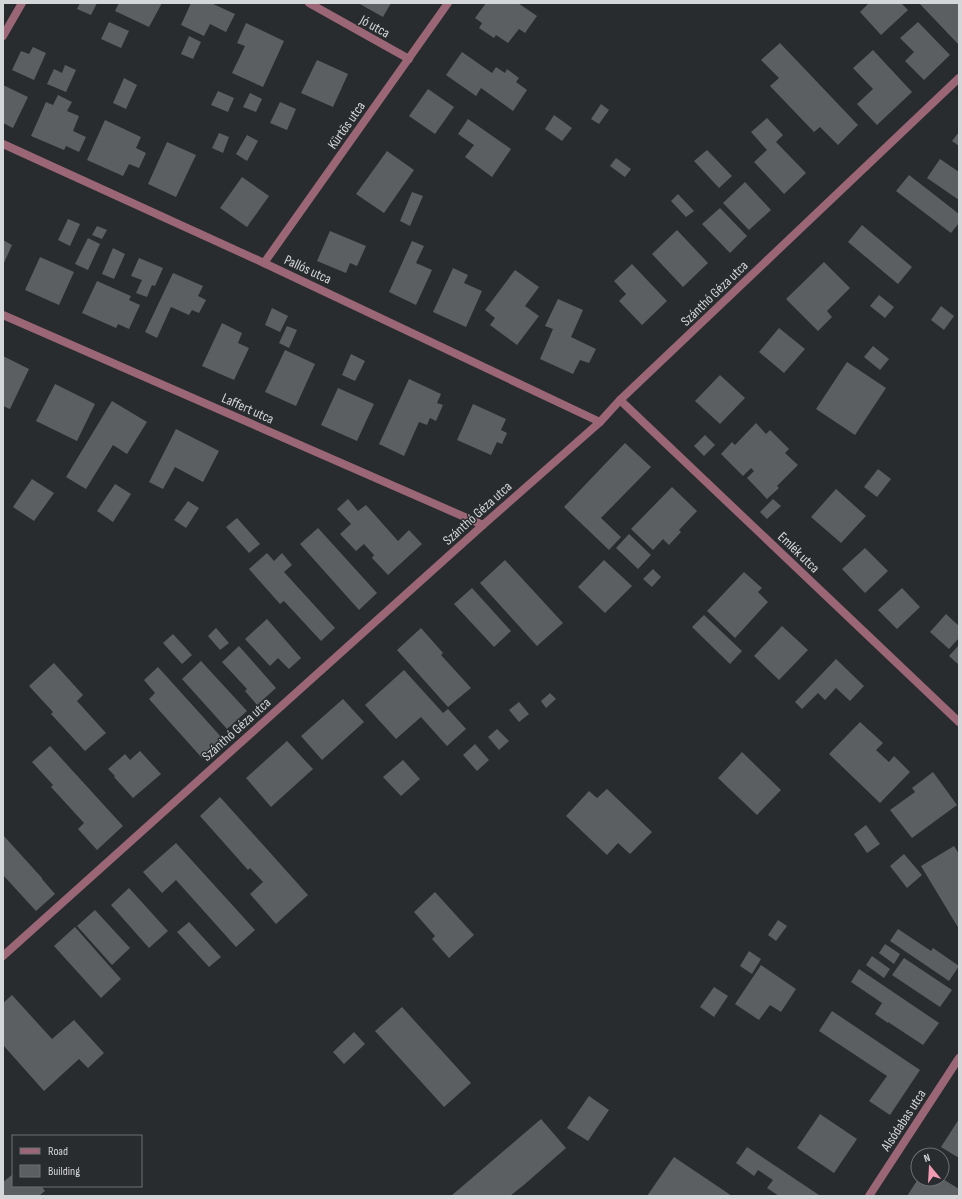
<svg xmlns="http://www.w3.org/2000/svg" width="962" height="1199" font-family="'Sofia Sans Condensed',sans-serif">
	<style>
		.building { fill: #5c5f61 }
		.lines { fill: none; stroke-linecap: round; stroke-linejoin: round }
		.street { stroke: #9b6675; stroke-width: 8 }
		.labels { text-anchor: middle; stroke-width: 3; stroke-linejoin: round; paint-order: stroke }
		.street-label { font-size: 14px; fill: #d4d6d7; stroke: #292c2e }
	</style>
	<rect width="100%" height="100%" fill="#292c2e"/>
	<g class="building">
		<path d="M80,3h17l-6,12 -14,-6z"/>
		<path d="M119,3h43l-13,24 -34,-16z"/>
		<path d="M191,3h20l24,11 -9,18 -16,-8 -6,12 -23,-11z"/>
		<path d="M358,3h33l-8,14z"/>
		<path d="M486,3h32l19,13 -12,17 -6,-4 -11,14 -12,-8 -2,3 -15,-10 3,-5 -7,-5z"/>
		<path d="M869,3h32l7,7 -27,25 -21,-23z"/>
		<path d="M919,3h38l2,2v40z"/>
		<path d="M109,22l20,9 -8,17 -20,-9z"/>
		<path d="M918,22l32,33 -26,25 -19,-19 9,-9 -14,-14z"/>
		<path d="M246,23l38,18 -21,46 -31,-14 13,-27 -8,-3z"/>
		<path d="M189,36l12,6 -8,17 -12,-5z"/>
		<path d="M780,43l78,82 -20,20 -18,-18 -6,5 -44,-46 9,-8 -18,-18z"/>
		<path d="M33,47l13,6 -12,27 -22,-10 9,-19 8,3z"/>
		<path d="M873,50l39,42 -35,33 -20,-21 16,-15 -20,-21z"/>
		<path d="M462,52l30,21 4,-6 9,6 2,-4 12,9 -3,4 11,8 -14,21 -32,-23 -5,8 -30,-21z"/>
		<path d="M317,60l31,14 -15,33 -32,-14z"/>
		<path d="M65,65l11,5 -10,22 -19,-8 7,-15 8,4z"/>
		<path d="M124,78l13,7 -11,24 -13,-6z"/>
		<path d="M3,85l25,12 -15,31 -10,-5z"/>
		<path d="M428,89l26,18 -19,27 -26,-18z"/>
		<path d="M218,91l16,7 -6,14 -17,-7z"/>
		<path d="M250,93l12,6 -6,13 -13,-5z"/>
		<path d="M58,95l14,7 -5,9 12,5 -6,15 13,6 -7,15 -13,-6 -2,4 -33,-14 15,-34 7,3z"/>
		<path d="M280,102l16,7 -9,21 -17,-7z"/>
		<path d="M601,104l8,6 -10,14 -8,-5z"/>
		<path d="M554,115l18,13 -10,13 -17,-12z"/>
		<path d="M767,118l16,17 -7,7 30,31 -22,21 -30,-32 13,-12 -16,-18z"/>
		<path d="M468,119l43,30 -19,28 -27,-20 9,-12 -16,-11z"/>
		<path d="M105,120l36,17 -5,11 10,5 -7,15 -10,-4 -6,12 -36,-16z"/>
		<path d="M959,132v14l-7,-5z"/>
		<path d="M219,133l10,4 -6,16 -11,-5z"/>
		<path d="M247,135l11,6 -11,20 -11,-7z"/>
		<path d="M167,142l29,13 -20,42 -28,-13z"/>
		<path d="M707,150l25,26 -13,12 -25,-27z"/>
		<path d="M387,151l27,19 -30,43 -28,-19z"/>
		<path d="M616,158l15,11 -6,8 -15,-11z"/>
		<path d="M940,159l19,13v28l-32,-22z"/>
		<path d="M909,175l50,39v9l-8,10 -55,-42z"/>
		<path d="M242,177l27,19 -22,31 -27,-19z"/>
		<path d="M745,182l26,28 -22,20 -26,-27z"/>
		<path d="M412,192l11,4 -13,30 -10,-5z"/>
		<path d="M678,194l16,17 -8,6 -15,-16z"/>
		<path d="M720,208l27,28 -17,17 -28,-29z"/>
		<path d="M68,219l12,5 -10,22 -12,-6z"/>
		<path d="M862,225l50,42 -14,17 -50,-42z"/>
		<path d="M97,226l10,4 -5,9 -10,-4z"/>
		<path d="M677,230l31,33 -25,24 -31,-33z"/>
		<path d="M330,231l36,15 -9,20 -7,-3 -4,10 -29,-12z"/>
		<path d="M88,238l12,6 -12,26 -13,-6z"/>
		<path d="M3,240l9,5 -9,20z"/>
		<path d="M412,241l12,5 -8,17 16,7 -16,35 -27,-13z"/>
		<path d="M113,248l12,6 -11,25 -12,-5z"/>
		<path d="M40,257l34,15 -15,33 -34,-15z"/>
		<path d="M139,258l24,10 -8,18 -3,-1 -5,12 -11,-4 6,-13 -11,-4z"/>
		<path d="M824,262l26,26 -23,23 5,6 -14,14 -32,-32z"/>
		<path d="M632,264l35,37 -25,24 -23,-24 7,-7 -12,-13z"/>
		<path d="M453,268l15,7 -4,8 18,8 -16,36 -33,-15z"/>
		<path d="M515,270l24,17 -14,19 14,10 -22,29 -27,-20 5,-7 -10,-8z"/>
		<path d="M173,273l30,13 -5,10 8,4 -7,13 -7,-3 -3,5 -18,-8 -14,31 -12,-6z"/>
		<path d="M97,281l34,15 -2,4 11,5 -11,24 -11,-5 -2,4 -34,-15z"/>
		<path d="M879,295l15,12 -9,11 -15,-12z"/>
		<path d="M558,299l25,11 -12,27 25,12 -7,14 -9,-3 -7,14 -33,-15 13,-30 -8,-3z"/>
		<path d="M941,306l13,10 -10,14 -13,-10z"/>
		<path d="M272,308l16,8 -8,16 -15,-7z"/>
		<path d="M222,323l20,10 -4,10 11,5 -15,32 -32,-14z"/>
		<path d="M287,326l10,4 -8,18 -10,-5z"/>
		<path d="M779,328l26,21 -21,24 -25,-21z"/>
		<path d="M873,346l16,13 -9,11 -16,-13z"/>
		<path d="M285,350l30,14 -19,42 -31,-14z"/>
		<path d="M351,354l14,7 -10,20 -13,-6z"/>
		<path d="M3,356l26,13 -19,40 -7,-3z"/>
		<path d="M847,362l39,26 -31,47 -39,-26z"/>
		<path d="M720,375l25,23 -25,26 -25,-23z"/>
		<path d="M409,379l32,15 -4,9 6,2 -7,16 -6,-3 -3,7 -8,-3 -15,34 -25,-12z"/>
		<path d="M55,384l40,20 -18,37 -41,-20z"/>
		<path d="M338,388l36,16 -17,37 -36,-16z"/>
		<path d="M112,401l35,21 -20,32 -14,-9 -27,44 -20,-12z"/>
		<path d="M473,404l33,15 -5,11 6,3 -5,11 -5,-2 -6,13 -34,-15z"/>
		<path d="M756,423l10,11 4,-4 19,19 -4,4 13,12 -21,21 2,2 -12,11 -20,-21 7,-7 -3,-3 -8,8 -22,-22 11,-12 3,3z"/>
		<path d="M176,429l43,22 -16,31 -28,-15 -12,22 -14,-7z"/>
		<path d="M705,435l10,10 -11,11 -10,-10z"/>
		<path d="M625,443l26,24 -50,51 20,19 -12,13 -45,-43z"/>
		<path d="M878,469l13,10 -14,18 -13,-10z"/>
		<path d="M32,479l22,14 -20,28 -21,-14z"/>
		<path d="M115,484l16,10 -18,28 -16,-11z"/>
		<path d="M672,487l25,24 -18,19 2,2 -12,13 -6,-6 -10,11 -22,-21z"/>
		<path d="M836,489l30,27 -25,27 -30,-26z"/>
		<path d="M348,499l10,12 8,-6 32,36 11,-11 13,14 -34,31 -16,-17 2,-3 -10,-11 -8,7 -16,-17 11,-10 -14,-15z"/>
		<path d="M773,499l8,7 -14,13 -7,-7z"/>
		<path d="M188,501l11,7 -13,20 -12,-8z"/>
		<path d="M237,518l23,26 -11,9 -23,-26z"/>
		<path d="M318,528l59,65 -18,17 -59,-66z"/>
		<path d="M629,534l22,21 -13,14 -22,-21z"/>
		<path d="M865,548l23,23 -23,22 -23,-24z"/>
		<path d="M267,553l7,8 8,-8 10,12 -8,7 51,56 -14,13 -37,-40 -4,3 -31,-35z"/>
		<path d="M505,560l58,63 -26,23 -57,-63z"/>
		<path d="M604,560l28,26 -27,27 -27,-26z"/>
		<path d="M653,569l8,8 -9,10 -9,-8z"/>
		<path d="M744,572l18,16 -4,4 10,10 -33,36 -28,-27z"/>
		<path d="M472,588l39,43 -17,16 -40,-43z"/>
		<path d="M902,588l18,19 -23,22 -19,-19z"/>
		<path d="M946,614l13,12v12l-10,11 -19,-17z"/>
		<path d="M704,615l38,36 -12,13 -38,-37z"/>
		<path d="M267,619l34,39 -12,11 -11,-11 -8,8 -25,-27z"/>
		<path d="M782,626l26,24 -29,30 -25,-24z"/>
		<path d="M216,628l13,15 -9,7 -12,-14z"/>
		<path d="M421,628l22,25 -2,2 30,33 -23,19 -51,-57z"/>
		<path d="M173,634l19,21 -10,9 -19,-21z"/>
		<path d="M959,645v20l-10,-9z"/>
		<path d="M239,646l37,42 -19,17 -12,-14 2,-2 -25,-27z"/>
		<path d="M836,659l28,27 -14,15 -14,-13 -11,12 -7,-7 -16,16 -7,-7z"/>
		<path d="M201,661l46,50 -20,18 -45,-50z"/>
		<path d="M54,663l29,32 -6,6 29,32 -21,18 -34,-37 2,-2 -24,-26z"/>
		<path d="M158,667l65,72 -21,19 -53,-59 6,-6 -11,-13z"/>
		<path d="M404,670l39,43 5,-4 18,20 -19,17 -26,-29 -25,22 -31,-34z"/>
		<path d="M550,693l6,6 -10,9 -5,-7z"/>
		<path d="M343,699l21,23 -42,38 -21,-24z"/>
		<path d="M519,702l10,12 -10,8 -10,-12z"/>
		<path d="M860,722l23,21 -7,7 13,12 5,-6 16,16 -30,31 -51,-49z"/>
		<path d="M497,729l12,12 -10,9 -11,-13z"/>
		<path d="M287,741l26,28 -42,38 -25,-29z"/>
		<path d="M475,744l14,16 -12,11 -14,-16z"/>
		<path d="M50,746l73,80 -26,24 -19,-21 6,-6 -33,-36 2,-2 -21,-23z"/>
		<path d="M140,751l21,23 -28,24 -19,-21 1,-1 -7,-7 17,-15 5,6z"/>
		<path d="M742,752l39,38 -24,25 -39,-37z"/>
		<path d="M403,760l17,19 -19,17 -18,-19z"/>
		<path d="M933,772l24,33 -45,33 -22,-28 25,-18 -3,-4z"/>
		<path d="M607,789l45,43 -22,22 -12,-11 -11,12 -41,-39 23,-25 8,7z"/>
		<path d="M220,797l88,98 -32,29 -26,-30 13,-12 -13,-14 -2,2 -48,-54z"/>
		<path d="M866,825l14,19 -13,9 -13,-19z"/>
		<path d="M3,835l39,43v1l13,15 -19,17 -33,-36z"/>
		<path d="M176,843l79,87 -19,17 -60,-67 -14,13 -19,-21z"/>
		<path d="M954,846l5,8v75l-38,-63z"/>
		<path d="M904,854l18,21 -15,13 -17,-22z"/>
		<path d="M129,888l39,43 -19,17 -38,-43z"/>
		<path d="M435,892l39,43 -25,23 -17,-19 3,-3 -21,-24z"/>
		<path d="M95,910l35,38 -18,17 -35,-39z"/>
		<path d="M778,920l9,6 -11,15 -8,-6z"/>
		<path d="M189,922l32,35 -12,10 -32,-35z"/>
		<path d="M75,927l46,52 -20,19 -47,-52z"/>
		<path d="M898,929l33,22 2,-3 26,18 -10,15 -59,-40z"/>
		<path d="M885,944l15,10 -6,10 -15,-11z"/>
		<path d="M749,951l12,8 -9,15 -12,-8z"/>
		<path d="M872,956l18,13 -6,9 -18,-13z"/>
		<path d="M904,958l48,32 -12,17 -48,-32z"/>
		<path d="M761,965l35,24 -15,23 -11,-7 -11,15 -24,-16z"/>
		<path d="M859,969l80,54 -16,22 -35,-23v1l-13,-9 7,-11 -31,-21z"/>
		<path d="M714,987l14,9 -14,21 -14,-10z"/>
		<path d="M12,995l40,44 22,-19 30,33 -16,15 -9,-9 -35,32 -41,-46v-42z"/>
		<path d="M402,1007l69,76 -27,24 -69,-76z"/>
		<path d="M832,1011l88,59 -30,45 -21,-14 18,-25 -68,-45z"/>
		<path d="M354,1032l11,12 -21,20 -11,-12z"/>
		<path d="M589,1096l20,14 -21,31 -21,-13z"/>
		<path d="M820,1114l37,25 -23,34 -37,-25z"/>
		<path d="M541,1119l25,29 -41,36 -15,12h-59z"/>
		<path d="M959,1119v39l-18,-11z"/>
		<path d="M747,1147l72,48 -1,1h-39l-12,-8 6,-8 -15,-10 -4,6 -18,-13z"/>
		<path d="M674,1157l58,39h-85z"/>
		<path d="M13,1174v12h31l-2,1 3,4 -6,5h-36v-14z"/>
		<path d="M918,1179h25l16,10v7h-52z"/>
	</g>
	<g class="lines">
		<g class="street">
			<path d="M309,3l100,56"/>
			<path d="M3,36l19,-33"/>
			<path d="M3,144l261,119 336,159"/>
			<path d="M264,263l184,-260"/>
			<path d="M3,315l480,210"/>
			<path d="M620,400l339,322"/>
			<path d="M3,956l480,-431 117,-103 20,-22 339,-322"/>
			<path d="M869,1196l90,-138"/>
		</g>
	</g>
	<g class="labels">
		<g class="street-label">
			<text transform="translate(375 26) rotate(29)" y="5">Jó utca</text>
			<text transform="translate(346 125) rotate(-55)" y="5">Kürtös utca</text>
			<text transform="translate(308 269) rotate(25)" y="5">Pallós utca</text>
			<text transform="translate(714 293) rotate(-44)" y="5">Szánthó Géza utca</text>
			<text transform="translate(248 408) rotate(24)" y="5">Laffert utca</text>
			<text transform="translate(477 513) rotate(-42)" y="5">Szánthó Géza utca</text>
			<text transform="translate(799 552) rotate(44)" y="5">Emlék utca</text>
			<text transform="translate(236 729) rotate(-42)" y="5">Szánthó Géza utca</text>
			<text transform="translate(903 1120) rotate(-57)" y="5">Alsódabas utca</text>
		</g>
	</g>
	<rect width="962" height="1199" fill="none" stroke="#d4d6d7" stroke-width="8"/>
	<rect x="12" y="1135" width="130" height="52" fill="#292c2e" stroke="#6d7072"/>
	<rect x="20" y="1148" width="20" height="6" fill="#9b6675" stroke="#6d7072"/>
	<text x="48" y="1155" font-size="12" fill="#d4d6d7">Road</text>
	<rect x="20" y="1165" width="20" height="12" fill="#5c5f61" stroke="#6d7072"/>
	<text x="48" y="1175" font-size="12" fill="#d4d6d7">Building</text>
	<g transform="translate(930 1167) rotate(342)"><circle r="19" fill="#292c2e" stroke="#6d7072"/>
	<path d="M0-3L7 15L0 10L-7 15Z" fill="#f19ab2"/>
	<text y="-6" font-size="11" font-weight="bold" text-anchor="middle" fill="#d4d6d7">N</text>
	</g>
</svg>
